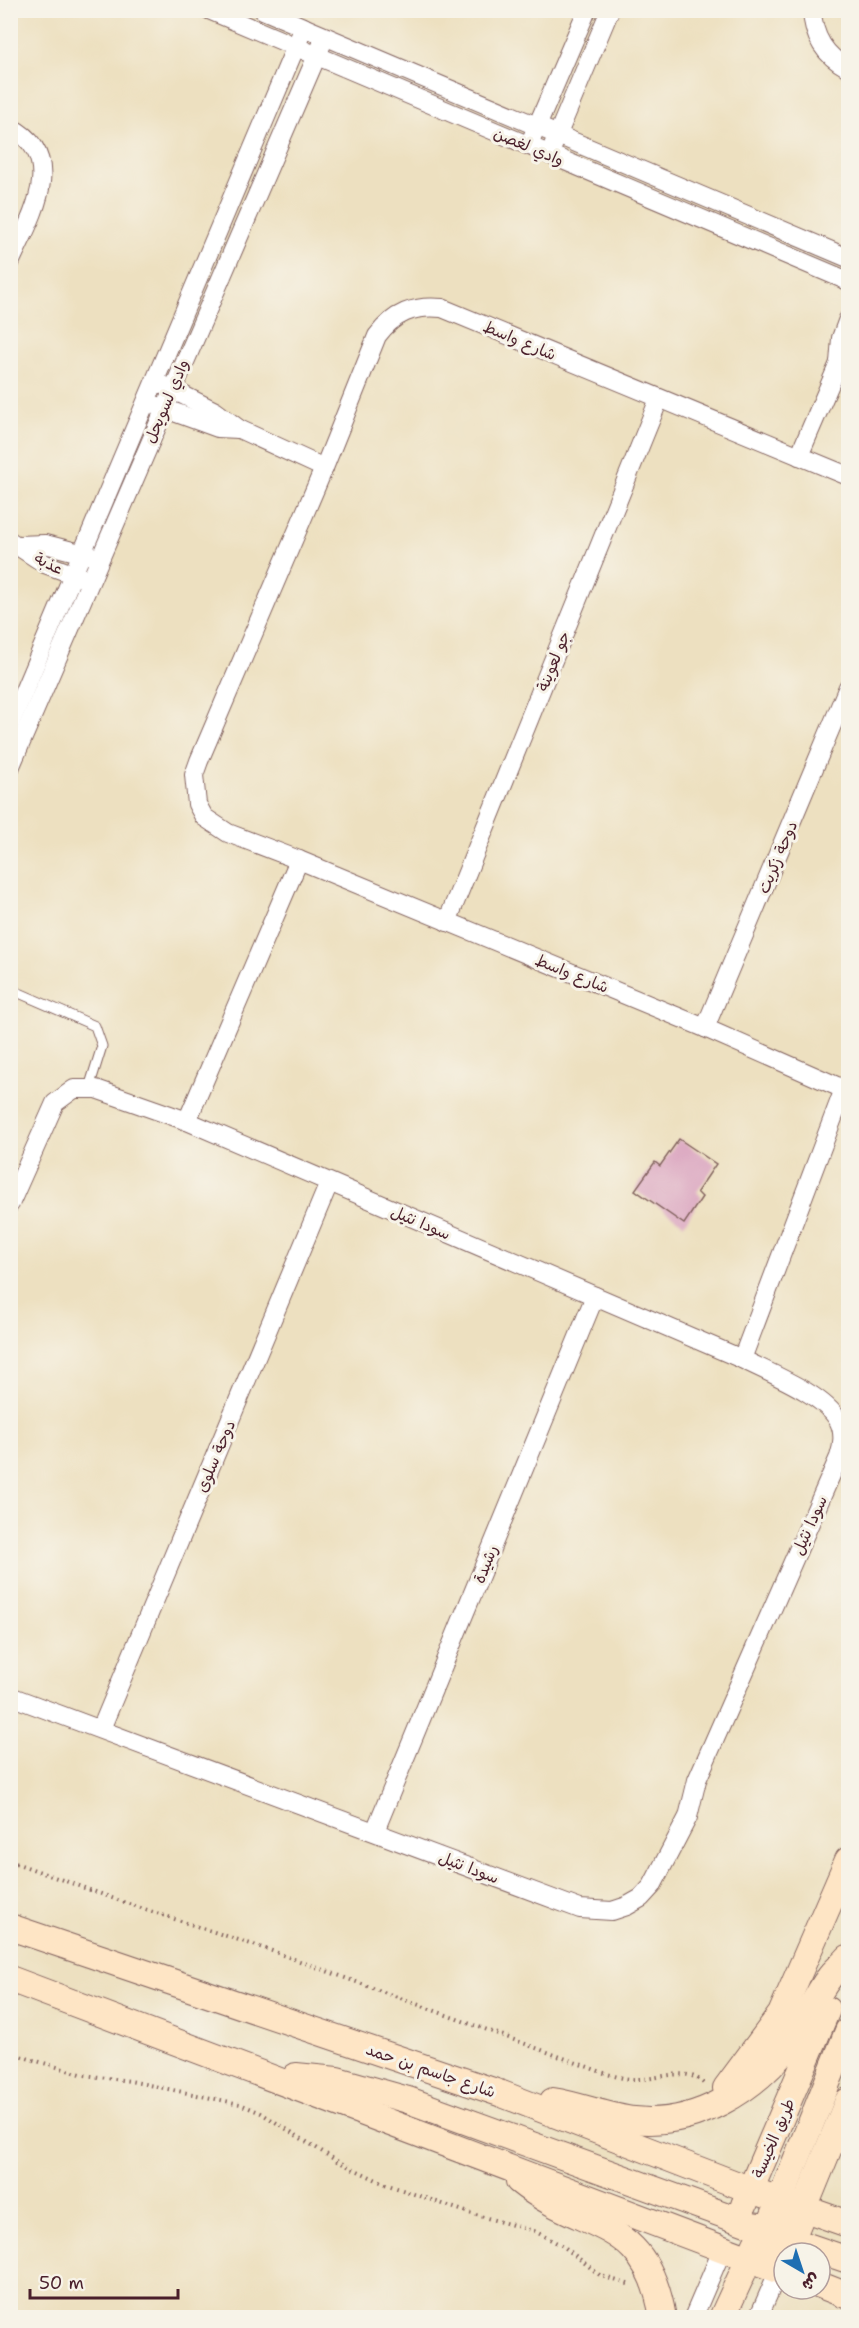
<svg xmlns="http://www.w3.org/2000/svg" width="859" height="2328" font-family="'Shantell Sans','Playpen Sans Arabic',sans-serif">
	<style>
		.building { fill: #ddabc3 }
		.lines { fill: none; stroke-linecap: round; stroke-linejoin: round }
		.lane-casing { stroke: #83635f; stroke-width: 11 }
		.street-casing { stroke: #83635f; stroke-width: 20 }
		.secondary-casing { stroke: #83635f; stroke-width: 28 }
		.path { stroke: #83635f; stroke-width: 4; stroke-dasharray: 1.5 4.5; stroke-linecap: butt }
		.lane { stroke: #fff; stroke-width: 9 }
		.street { stroke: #fff; stroke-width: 18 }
		.secondary { stroke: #fee5c5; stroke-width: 26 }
		.labels { text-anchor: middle; stroke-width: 6; stroke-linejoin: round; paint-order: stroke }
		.street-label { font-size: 16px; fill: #4a1f2b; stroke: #f7f3e8 }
	</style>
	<rect width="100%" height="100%" fill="#f7f3e8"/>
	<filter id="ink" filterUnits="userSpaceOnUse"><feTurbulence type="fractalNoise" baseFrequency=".0167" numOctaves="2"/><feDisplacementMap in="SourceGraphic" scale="12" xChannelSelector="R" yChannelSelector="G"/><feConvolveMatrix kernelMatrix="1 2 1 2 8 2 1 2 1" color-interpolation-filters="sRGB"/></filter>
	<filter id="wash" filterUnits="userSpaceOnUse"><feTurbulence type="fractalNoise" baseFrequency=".008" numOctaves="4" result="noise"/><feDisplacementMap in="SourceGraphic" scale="24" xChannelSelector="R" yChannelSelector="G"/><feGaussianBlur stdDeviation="1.35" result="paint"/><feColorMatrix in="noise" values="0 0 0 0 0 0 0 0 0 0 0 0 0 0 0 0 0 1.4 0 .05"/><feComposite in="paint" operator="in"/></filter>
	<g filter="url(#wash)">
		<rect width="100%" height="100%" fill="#ede0c0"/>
		<g id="blocks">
			<path class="building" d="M679,1139l37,25 -19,28 5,5 -18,27 -49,-34 20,-28 5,4z"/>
		</g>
	</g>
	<g filter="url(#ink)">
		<use href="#blocks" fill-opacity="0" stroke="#83635f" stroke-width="1.5"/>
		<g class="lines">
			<defs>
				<path id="lane" d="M10,989l85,37 7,20 -13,42"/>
				<g id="street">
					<path d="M209,10l639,271"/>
					<path d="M263,10l585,248"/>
					<path d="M812,10c1,27 13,46 36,58"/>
					<path d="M10,127c60,31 19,93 0,136"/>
					<path d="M532,138l55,-128"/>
					<path d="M552,148l58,-138"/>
					<path d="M839,363l2,-25 7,-19"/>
					<path d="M161,384l54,27 24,18 85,39"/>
					<path d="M152,404l66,24 21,1"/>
					<path d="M799,456l40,-93 9,-10"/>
					<path d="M848,476l-406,-168c-28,-3 -48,5 -65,28l-53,132 -125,293 -5,14 3,29 7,13 24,16 71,27 406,168 143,63"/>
					<path d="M10,541l35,23 38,14"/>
					<path d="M18,545l27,-1 47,12"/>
					<path d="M10,724l294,-697"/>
					<path d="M10,768l315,-731"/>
					<path d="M447,922l212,-523"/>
					<path d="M705,1028l143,-341"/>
					<path d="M187,1121l112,-261"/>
					<path d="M10,1204l45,-101 19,-14h22l91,32 555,238c27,14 81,35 96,61 6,11 5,25 1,37l-142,323 -9,37 -36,69 -11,12 -14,8 -15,5 -32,-2 -570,-213"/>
					<path d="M742,1359l102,-270"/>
					<path d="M101,1729l228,-546"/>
					<path d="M375,1831l220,-535"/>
					<path d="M693,2318l30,-70"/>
					<path d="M758,2318l21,-48"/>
				</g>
				<g id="secondary">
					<path d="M10,1927l492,167 249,96 97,34"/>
					<path d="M10,1979l774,293"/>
					<path d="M296,2076l41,4 71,20 344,125c23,4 35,-1 52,-17"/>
					<path d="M726,2088l55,-74 67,-154"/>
					<path d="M553,2101c27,4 54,16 81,19 61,7 122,-30 157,-78 15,-20 23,-45 38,-64 5,-7 13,-13 19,-20"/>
					<path d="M519,2181c67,54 127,33 144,137"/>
					<path d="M744,2205l83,-195"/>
					<path d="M775,2235l73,25"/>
					<path d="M786,2253l62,-152"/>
					<path d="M779,2270c-12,-17 -12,-30 -7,-50l76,-189"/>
					<path d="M820,2285l28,11"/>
					<path d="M722,2318l34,-74"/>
				</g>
			</defs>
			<use href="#lane" class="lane-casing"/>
			<use href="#street" class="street-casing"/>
			<use href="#secondary" class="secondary-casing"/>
			<g class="path">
				<path d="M10,1861l116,42 146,48 335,123c11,3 22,6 33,5 22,0 48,-14 65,6"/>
				<path d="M10,2053l74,22 46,6 110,23 21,9 76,48 48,23 84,29 65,18 29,15 38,30 30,9"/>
			</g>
			<use href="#lane" class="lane"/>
			<use href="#street" class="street"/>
			<use href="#secondary" class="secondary"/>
		</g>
	</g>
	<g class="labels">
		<g class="street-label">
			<text transform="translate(529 146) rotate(23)" y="6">وادي لغصن</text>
			<text transform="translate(520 340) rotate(23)" y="6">شارع واسط</text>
			<text transform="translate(166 401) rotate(-67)" y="6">وادي لسويحل</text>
			<text transform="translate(49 563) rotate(26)" y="6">عذبة</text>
			<text transform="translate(553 661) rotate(-68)" y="6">جو لعوينة</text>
			<text transform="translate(777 857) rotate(-67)" y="6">دوحة زكريت</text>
			<text transform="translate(572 973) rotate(22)" y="6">شارع واسط</text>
			<text transform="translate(421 1222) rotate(23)" y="6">سودا نثيل</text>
			<text transform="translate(215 1456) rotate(-67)" y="6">دوحة سلوى</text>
			<text transform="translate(809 1525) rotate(-66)" y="6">سودا نثيل</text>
			<text transform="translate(485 1564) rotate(-68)" y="6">رشيدة</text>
			<text transform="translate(469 1867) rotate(21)" y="6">سودا نثيل</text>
			<text transform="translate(431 2070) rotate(19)" y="6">شارع جاسم بن حمد</text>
			<text transform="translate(773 2138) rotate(-67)" y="6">طريق الخيسة</text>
		</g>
	</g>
	<rect width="859" height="2328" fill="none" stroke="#f7f3e8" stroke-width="36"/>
	<g transform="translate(802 2271) rotate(141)"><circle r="28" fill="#f7f3e8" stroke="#b29e9c" stroke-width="1.5"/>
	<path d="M0-4.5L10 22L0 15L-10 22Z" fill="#1f6fb2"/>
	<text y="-9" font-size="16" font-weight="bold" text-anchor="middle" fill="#4a1f2b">ش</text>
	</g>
	<path d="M30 2289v9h148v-9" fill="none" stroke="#4a1f2b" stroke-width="3"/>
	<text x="39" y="2289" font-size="18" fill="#4a1f2b" stroke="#f7f3e8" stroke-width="4.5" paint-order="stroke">50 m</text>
</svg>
